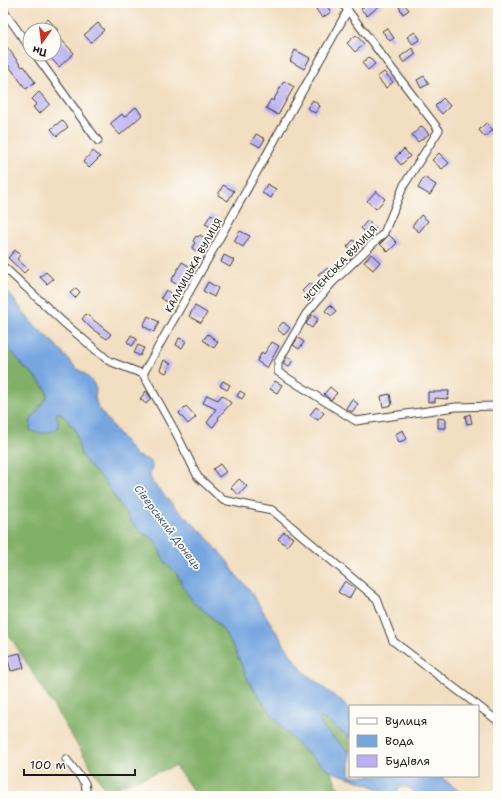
<svg xmlns="http://www.w3.org/2000/svg" width="501" height="799" font-family="'Shantell Sans',sans-serif">
	<style>
		.forest { fill: #81b068; stroke: #4e6642 }
		.water { fill: #76a6e0; stroke: #49617e }
		.building { fill: #bbb0f4 }
		.lines { fill: none; stroke-linecap: round; stroke-linejoin: round }
		.street-casing { stroke: #3c3935; stroke-width: 9 }
		.street { stroke: #fff; stroke-width: 7 }
		.labels { text-anchor: middle; stroke-width: 3.5; stroke-linejoin: round; paint-order: stroke }
		.street-label { font-size: 10px; fill: #1c1c1c; stroke: #fdfcf7 }
		.water-label { font-size: 11px; font-style: italic; fill: #445a74; stroke: #fdfcf7 }
	</style>
	<rect width="100%" height="100%" fill="#fdfcf7"/>
	<filter id="ink" filterUnits="userSpaceOnUse"><feTurbulence type="fractalNoise" baseFrequency=".025" numOctaves="2"/><feDisplacementMap in="SourceGraphic" scale="8" xChannelSelector="R" yChannelSelector="G"/><feConvolveMatrix kernelMatrix="1 2 1 2 8 2 1 2 1" color-interpolation-filters="sRGB"/></filter>
	<filter id="wash" filterUnits="userSpaceOnUse"><feTurbulence type="fractalNoise" baseFrequency=".012" numOctaves="4" result="noise"/><feDisplacementMap in="SourceGraphic" scale="16" xChannelSelector="R" yChannelSelector="G"/><feGaussianBlur stdDeviation="0.9" result="paint"/><feColorMatrix in="noise" values="0 0 0 0 0 0 0 0 0 0 0 0 0 0 0 0 0 1.4 0 .05"/><feComposite in="paint" operator="in"/></filter>
	<g filter="url(#wash)">
		<rect width="100%" height="100%" fill="#f2dec0"/>
		<g class="forest">
			<path d="M3,341l21,26 8,6 15,18v6l-16,23 -1,10c12,6 18,-2 28,-9l-2,-6 2,-3 5,3 12,14 12,34 18,19 16,26 13,17 21,15 10,22 12,12 5,8 23,29 18,19 11,18 15,34 21,30 32,37 28,22 13,25h-146l-22,-30 -69,25 -103,-166z"/>
			<path d="M320,718l4,1 26,19v15l-24,-22 -7,-10z"/>
		</g>
		<path class="water" d="M3,285l28,37 23,21 22,25 9,6 7,7 4,8 -1,9 3,10 36,45 3,3 9,3 5,3 1,5 -2,8 2,7 26,28 25,23 25,29 7,12 14,15 44,69 12,15 37,29 8,9v27l-26,-19 -4,-1 -1,3 7,10 24,22v23h90l25,20c-8,0 -40,2 -45,0 -9,-4 -10,-13 -22,-8v5l2,3h-11l-3,-3 -16,-8 -40,-14 -28,-22 -16,-17 -16,-20 -21,-30 -15,-34 -11,-18 -10,-12 -19,-15 -7,-10 -10,-19 -12,-12 -10,-22 -15,-9 -6,-6 -29,-43 -18,-19 -6,-9 -6,-25 -12,-14 -5,-3 -2,3 2,6v7c-8,6 -19,7 -28,2l1,-10 16,-23v-6l-3,-5 -12,-13 -8,-6 -21,-26z"/>
		<g id="blocks">
			<g class="building">
				<path d="M325,3l6,9 -9,6 -6,-9z"/>
				<path d="M369,3h14l-16,13 -6,-7z"/>
				<path d="M404,4l5,6 -6,4 -4,-7z"/>
				<path d="M48,19l10,11h-21l7,-6 -1,-1z"/>
				<path d="M98,23l6,7 -13,12 -7,-7z"/>
				<path d="M387,28l7,10 -4,3 -8,-10z"/>
				<path d="M54,32l20,21 -15,14 -12,-13h7z"/>
				<path d="M415,32l5,7 -7,5 -6,-7z"/>
				<path d="M356,35l8,9 -9,8 -8,-9z"/>
				<path d="M7,47l15,20 2,-1 11,16 -9,7 -17,-23 -1,1 -5,-6v-10z"/>
				<path d="M412,48l4,6 -12,9 -4,-6z"/>
				<path d="M295,50l15,8 -6,11 -14,-8z"/>
				<path d="M369,57l6,7 -7,6 -6,-7z"/>
				<path d="M384,72l9,10 -7,6 -9,-11z"/>
				<path d="M424,76l5,8 -8,4 -4,-8z"/>
				<path d="M284,81l10,6 -16,28 -12,-7 5,-9 2,2z"/>
				<path d="M39,92l11,12 -11,10 -6,-7 4,-3 -5,-5z"/>
				<path d="M443,98l7,8 -8,8 -7,-8z"/>
				<path d="M313,100l7,6 -5,7 -8,-5z"/>
				<path d="M136,107l6,8 -22,20 -10,-11 12,-10 2,3z"/>
				<path d="M62,120l6,7 -11,9 -6,-7z"/>
				<path d="M486,123l7,7 -8,7 -6,-7z"/>
				<path d="M422,126l7,8 -11,8 -6,-7z"/>
				<path d="M256,134l9,5 -5,8 -9,-5z"/>
				<path d="M404,149l6,7 -9,9 -6,-7z"/>
				<path d="M93,151l7,6 -11,11 -6,-6z"/>
				<path d="M439,153l10,10 -7,6 -10,-9z"/>
				<path d="M424,177l12,8 -6,10 -12,-7z"/>
				<path d="M267,184l9,5 -5,9 -9,-5z"/>
				<path d="M223,185l11,6 -6,10 -10,-6z"/>
				<path d="M376,191l9,8 -9,10 -9,-8z"/>
				<path d="M211,214l8,5 -6,9 -8,-4z"/>
				<path d="M421,215l7,6 -9,11 -7,-6z"/>
				<path d="M368,220l8,8 -8,7 -7,-7z"/>
				<path d="M240,231l10,5 -7,11 -9,-6z"/>
				<path d="M200,235l7,4 -8,14 -7,-5 3,-5 -2,-2 3,-5 2,1z"/>
				<path d="M389,235l8,8 -9,9 -8,-8z"/>
				<path d="M353,240l6,5 -6,7 -6,-5z"/>
				<path d="M15,250l5,5 -3,4 11,10 -4,4 -16,-15z"/>
				<path d="M371,254l9,8 -7,8 -9,-8z"/>
				<path d="M224,255l10,5 -4,7 -9,-5z"/>
				<path d="M182,262l9,5 -11,19 -9,-5z"/>
				<path d="M328,268l4,7 -9,6 -5,-7z"/>
				<path d="M46,272l7,7 -6,5 -7,-7z"/>
				<path d="M208,282l10,6 -4,9 -11,-6z"/>
				<path d="M310,283l6,7 -8,7 -6,-6z"/>
				<path d="M76,288l4,4 -5,6 -5,-5z"/>
				<path d="M166,290l9,6 -5,8 -9,-6z"/>
				<path d="M330,305l6,6 -4,5 -7,-5z"/>
				<path d="M195,306l12,7 -6,10 -12,-7z"/>
				<path d="M86,314l25,20 -4,5 -15,-10 -10,-10z"/>
				<path d="M312,315l6,4 -6,9 -6,-4z"/>
				<path d="M148,316l11,6 -5,10 -11,-6z"/>
				<path d="M283,322l7,6 -6,7 -7,-6z"/>
				<path d="M208,334l10,8 -4,6 -11,-8z"/>
				<path d="M131,335l6,4 -5,7 -5,-4z"/>
				<path d="M179,338l7,3 -4,7 -6,-3z"/>
				<path d="M298,338l6,4 -5,7 -6,-4z"/>
				<path d="M272,342l7,4 -12,22 -10,-7 5,-9 2,2z"/>
				<path d="M138,345l6,3 -4,8 -6,-3z"/>
				<path d="M287,357l6,3 -4,7 -6,-3z"/>
				<path d="M164,360l7,4 -5,9 -6,-3z"/>
				<path d="M223,381l7,4 -3,5 -7,-4z"/>
				<path d="M275,381l7,4 -5,8 -7,-4z"/>
				<path d="M330,387l7,6 -6,7 -7,-6z"/>
				<path d="M146,391l5,7 -5,6 -6,-5z"/>
				<path d="M240,391l5,3 -3,5 -5,-3z"/>
				<path d="M442,391h7l-1,8 -13,-1v4h-7v-10h14z"/>
				<path d="M390,394l2,11 -9,2 -2,-11z"/>
				<path d="M207,395l11,5 4,-5 9,8 -13,15 1,1 -6,8 -6,-4 9,-14 -13,-6z"/>
				<path d="M352,399l6,5 -6,8 -6,-4z"/>
				<path d="M186,406l10,11 -8,7 -9,-11z"/>
				<path d="M316,407l8,6 -6,7 -8,-5z"/>
				<path d="M470,414l2,9 -5,1 -2,-8z"/>
				<path d="M438,418l8,1v9h-8z"/>
				<path d="M403,430l4,9 -8,3 -4,-8z"/>
				<path d="M220,464l6,8 -7,5 -6,-8z"/>
				<path d="M239,479l8,7 -8,9 -8,-7z"/>
				<path d="M284,532l9,6 -6,8 -9,-7z"/>
				<path d="M345,581l10,7 -6,11 -11,-7z"/>
				<path d="M20,653l4,15 -13,3 -4,-15z"/>
			</g>
		</g>
	</g>
	<g filter="url(#ink)">
		<use href="#blocks" fill-opacity="0" stroke="#3c3935" stroke-width="1"/>
		<g class="lines">
			<defs>
				<g id="street">
					<path d="M342,3l97,127 -35,55 -20,48 -53,51 -25,30 -28,48v10l78,49 100,-14 42,-1"/>
					<path d="M3,10l27,38"/>
					<path d="M35,54l63,87"/>
					<path d="M3,266l60,56 46,39 34,13"/>
					<path d="M143,374l33,59 22,44 25,23 49,10 105,89 16,42 105,80"/>
					<path d="M143,374l205,-364"/>
					<path d="M66,759l19,24 2,13"/>
				</g>
			</defs>
			<use href="#street" class="street-casing"/>
			<use href="#street" class="street"/>
		</g>
	</g>
	<g class="labels">
		<g class="street-label">
			<text transform="translate(340 263) rotate(-46)" y="4">УСПЕНСЬКА ВУЛИЦЯ</text>
			<text transform="translate(193 265) rotate(-61)" y="4">КАЛМИЦЬКА ВУЛИЦЯ</text>
		</g>
		<g class="water-label">
			<text transform="translate(168 527) rotate(53)" y="4">Сіверський Донець</text>
		</g>
	</g>
	<rect width="501" height="799" fill="none" stroke="#fdfcf7" stroke-width="16"/>
	<rect x="349" y="705" width="130" height="72" fill="#fdfcf7" stroke="#a3a29f"/>
	<rect x="357" y="718" width="20" height="6" fill="#ffffff" stroke="#a3a29f"/>
	<text x="385" y="725" font-size="12" fill="#1c1c1c">Вулиця</text>
	<rect x="357" y="735" width="20" height="12" fill="#76a6e0" stroke="#a3a29f"/>
	<text x="385" y="745" font-size="12" fill="#1c1c1c">Вода</text>
	<rect x="357" y="755" width="20" height="12" fill="#bbb0f4" stroke="#a3a29f"/>
	<text x="385" y="765" font-size="12" fill="#1c1c1c">Будівля</text>
	<g transform="translate(42 42) rotate(194)"><circle r="19" fill="#fdfcf7" stroke="#a3a29f"/>
	<path d="M0-3L7 15L0 10L-7 15Z" fill="#c8321e"/>
	<text y="-6" font-size="11" font-weight="bold" text-anchor="middle" fill="#1c1c1c">Пн</text>
	</g>
	<path d="M24 769v6h111v-6" fill="none" stroke="#1c1c1c" stroke-width="2"/>
	<text x="30" y="769" font-size="12" fill="#1c1c1c" stroke="#fdfcf7" stroke-width="3" paint-order="stroke">100 m</text>
</svg>
